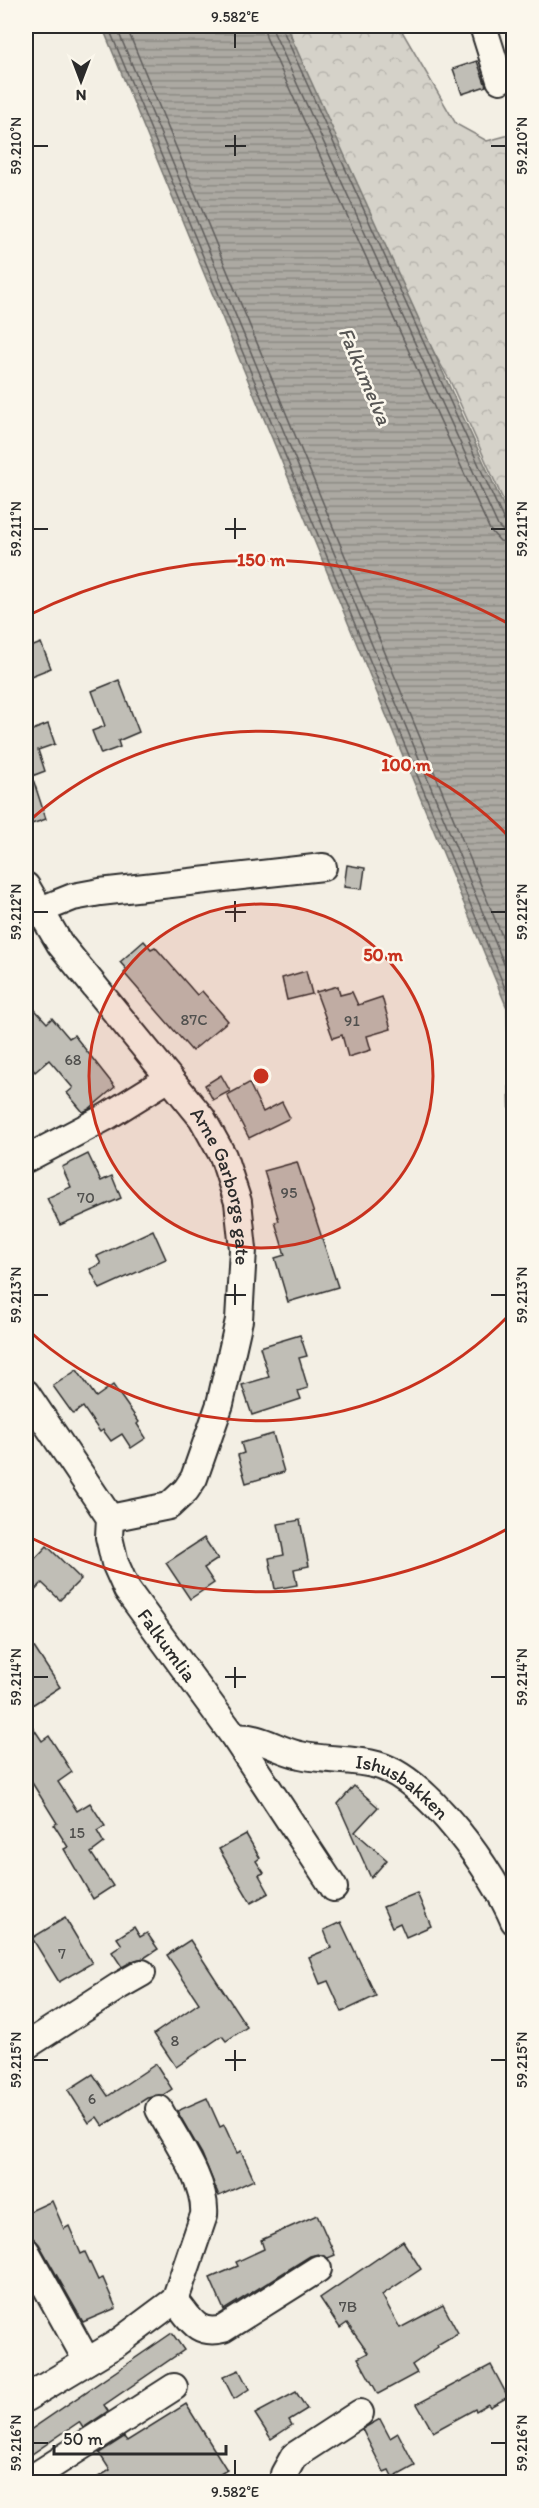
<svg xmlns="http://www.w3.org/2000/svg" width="539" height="2508" font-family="Itim,sans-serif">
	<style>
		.forest { fill: url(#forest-crowns); stroke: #807e7a; stroke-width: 1.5 }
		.water { fill: url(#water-rules); stroke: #787772; stroke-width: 1.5 }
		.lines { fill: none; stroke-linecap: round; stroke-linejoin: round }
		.shore { stroke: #5f5d5b; stroke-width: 1.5 }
		.building { fill: #c0beb6; stroke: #2b2b2b; stroke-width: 1.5 }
		.minor-casing { stroke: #2b2b2b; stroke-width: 30 }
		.minor { stroke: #fbf7ec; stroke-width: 26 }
		.ticks { fill: none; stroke: #2b2b2b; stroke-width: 2 }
		.ring { fill: none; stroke: #c8321e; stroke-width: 3 }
		.labels { text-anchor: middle; stroke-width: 5; stroke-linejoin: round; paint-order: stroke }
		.number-label { font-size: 16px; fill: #50504e }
		.street-label { font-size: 20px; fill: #2b2b2b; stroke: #fbf7ec }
		.water-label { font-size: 21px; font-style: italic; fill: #585755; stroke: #fbf7ec }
		.centre { fill: #c8321e; stroke: #fbf7ec; stroke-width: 3 }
		.ring-label { font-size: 18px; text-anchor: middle; font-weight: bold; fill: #c8321e; stroke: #fbf7ec; stroke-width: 5; stroke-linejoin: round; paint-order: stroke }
		.neatline { fill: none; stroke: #2b2b2b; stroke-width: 2 }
		.ticks-label { font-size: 15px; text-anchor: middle; fill: #2b2b2b }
	</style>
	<defs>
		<pattern id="forest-crowns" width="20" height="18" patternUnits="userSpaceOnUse" patternTransform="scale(1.5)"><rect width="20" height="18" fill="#d5d2c9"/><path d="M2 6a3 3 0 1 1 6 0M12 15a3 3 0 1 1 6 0" fill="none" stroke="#b7b4ad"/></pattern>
		<pattern id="water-rules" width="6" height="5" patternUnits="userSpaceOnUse" patternTransform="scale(1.5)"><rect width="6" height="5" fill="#aca9a2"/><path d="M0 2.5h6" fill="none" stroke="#8c8a84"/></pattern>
	</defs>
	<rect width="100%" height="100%" fill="#f3efe4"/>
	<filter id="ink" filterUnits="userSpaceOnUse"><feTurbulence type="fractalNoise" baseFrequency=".0167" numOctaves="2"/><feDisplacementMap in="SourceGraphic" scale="12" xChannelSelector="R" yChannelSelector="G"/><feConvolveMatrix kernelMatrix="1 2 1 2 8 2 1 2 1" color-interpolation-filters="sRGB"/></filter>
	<g filter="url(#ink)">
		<path class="forest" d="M289,26h110l57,98 31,17 26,-7v388l-63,-141 -132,-234z"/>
		<path class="water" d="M102,26h184l227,501v707l-6,-226z"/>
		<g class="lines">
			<g class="shore">
				<path d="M108,26l404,979 2,33"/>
				<path d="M116,26l398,962"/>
				<path d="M126,26l388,939"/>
				<path d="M264,26l2,11 224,493 10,11 14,3"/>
				<path d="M273,26l1,7 224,493 7,7 9,2"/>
				<path d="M281,26l224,497 9,5"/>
			</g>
		</g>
		<g class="building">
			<path d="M477,61l9,25 -24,8 -9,-25z"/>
			<path d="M41,643l10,25 -25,10v-29z"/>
			<path d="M119,680l20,52 -21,9 2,6 -19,7 -9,-23 13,-5 -13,-35z"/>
			<path d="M26,723l4,8 18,-7 7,20 -17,6 7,21 -13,5 14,43 -20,7z"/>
			<path d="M347,865l18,3 -3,21 -18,-2z"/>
			<path d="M144,941l7,8 4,-2 42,48 5,-4 26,30 -36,30 -68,-78 3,-3 -7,-8z"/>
			<path d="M306,971l6,23 -25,6 -5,-22z"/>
			<path d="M338,986l2,9 12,-3 6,13 24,-8 9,32 -24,7 4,14 -23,7 -6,-22 -9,3 -17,-46z"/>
			<path d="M26,1000l21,23 5,-5 17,20 5,-3 41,52 -26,22 -6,3 -16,-19 6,-5 -24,-28 -14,12 -9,-11z"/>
			<path d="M221,1075l9,16 -17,9 -8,-15z"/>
			<path d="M249,1083l14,29 19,-10 8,16 -41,20 -22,-43z"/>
			<path d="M88,1154l13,27 11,-5 9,22 -61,27 -13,-27 24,-11 -9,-20z"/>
			<path d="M297,1162l41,125 -50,15 -13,-44 10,-3 -10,-33 4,-1 -15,-50z"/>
			<path d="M153,1230l13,29 -66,30 -10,-20 11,-5 -4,-8z"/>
			<path d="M300,1335l7,21 -8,2 9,30 -10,3 3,8 -49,16 -10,-30 27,-8 -9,-30z"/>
			<path d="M77,1370l19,27 17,-12 26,37 -2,2 9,14 -15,10 -9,-14 -11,7 -8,-11 -3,2 -17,-25 -10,7 -20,-28z"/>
			<path d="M273,1434l11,38 -38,11 -8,-28 6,-2 -3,-10z"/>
			<path d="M300,1520l9,46 -15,3 3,16 -22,4 -6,-31 15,-3 -6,-31z"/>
			<path d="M204,1538l14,21 -14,9 10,15 -24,16 -24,-36z"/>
			<path d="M47,1546l34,33 -21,21 -18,-17 -16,17v-32z"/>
			<path d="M26,1635l34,52 -34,22z"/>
			<path d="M26,1717l16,24 7,-5 23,36 -14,10 19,29 13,-8 15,23 -8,5 7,12 -13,10 22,33 -20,13 -29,-50 4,-2 -14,-22 3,-2 -31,-50z"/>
			<path d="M354,1786l24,21 -23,25 32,28 -16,18 -33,-74z"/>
			<path d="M246,1834l14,24 -4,3 8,12 -5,2 10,18 -18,10 -32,-54z"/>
			<path d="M417,1893l14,33 -25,11 -6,-14 -8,4 -9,-20z"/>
			<path d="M65,1918l27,45 -33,19 -27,-44z"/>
			<path d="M341,1922l35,74 -34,16 -14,-31 -8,3 -11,-27 22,-9 -7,-18z"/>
			<path d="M134,1927l6,10 7,-4 11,16 -14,9 -9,2 -13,7 -10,-15 10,-7 -5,-7z"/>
			<path d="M190,1940l57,87 -21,14 -4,-5 -46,31 -22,-33 45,-31 -32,-48z"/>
			<path d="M156,2064l16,25 -9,6 -16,3 -44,28 -6,-9 -8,6 -21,-33 25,-16 15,22z"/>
			<path d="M207,2098l13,29 4,-2 13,28 4,-2 13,29 -35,16 -17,-42 -25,-43z"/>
			<path d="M52,2201l12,28 5,-3 12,28 4,-2 13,28 5,-2 13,30 -33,14 -44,-78 -6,-6 -7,-2v-23z"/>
			<path d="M317,2215l18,40 -7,3 -10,-4 -8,2 -86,54 -14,-32 28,-12 -2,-4 28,-13 -3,-9z"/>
			<path d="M403,2241l18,28 -39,26 18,33 43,-23 15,28 -21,12 1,2 -26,18 5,8 -39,21 -20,-36 10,-5 -21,-30 -7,5 -20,-30z"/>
			<path d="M172,2333l12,17 -80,55 4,6 -25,17 -4,-6 -53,36v-25z"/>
			<path d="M491,2365l17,32 -18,10 -2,-3 -12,7 -1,-2 -42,23 -16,-28z"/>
			<path d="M239,2370l10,19 -15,10 -11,-22z"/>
			<path d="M296,2392l11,17 -18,11 3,5 -21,14 -16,-25z"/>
			<path d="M186,2404l41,66 -20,12h-117l20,-12 -11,-17 25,-16 3,4z"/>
			<path d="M380,2419l10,19 8,-5 17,33 -22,12 -4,-8 -5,2 -22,-43z"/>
		</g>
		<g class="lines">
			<defs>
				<g id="minor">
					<path d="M483,26l17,54"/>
					<path id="s1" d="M26,886l34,58 142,174 21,38 15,46 5,47 -4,71 -19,84 -26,74 -8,12 -17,16 -59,12"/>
					<path d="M38,911l35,-14 27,-5 223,-25"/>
					<path d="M26,1159l80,-42 63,-39"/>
					<path id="s2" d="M26,1393l84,125 -1,19 6,26 12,27 108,148 99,150"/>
					<path id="s3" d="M235,1738c25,-3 41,12 65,17 25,6 52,3 77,10 51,14 117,108 137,156"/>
					<path d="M26,2046l93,-60 23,-13"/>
					<path d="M26,2251l61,110"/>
					<path d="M175,2300c15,18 21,36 48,29l95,-60"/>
					<path d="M26,2398l90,-54 59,-44 29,-85c3,-33 -30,-77 -45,-106"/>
					<path d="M26,2482l148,-95"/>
					<path d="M286,2482l-2,-8 10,-18 66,-43"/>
				</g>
			</defs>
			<use href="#minor" class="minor-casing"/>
			<use href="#minor" class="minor"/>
		</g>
	</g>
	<path class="ticks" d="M235,33v15M235,135v21M33,146h15M225,146h21M491,146h15M235,518v21M33,529h15M225,529h21M491,529h15M235,901v21M33,912h15M225,912h21M491,912h15M235,1284v21M33,1295h15M225,1295h21M491,1295h15M235,1667v21M33,1677h15M225,1677h21M491,1677h15M235,2050v21M33,2060h15M225,2060h21M491,2060h15M33,2443h15M491,2443h15M235,2460v15"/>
	<circle cx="261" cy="1076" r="172" fill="#c8321e" fill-opacity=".12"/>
	<g class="ring">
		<circle cx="261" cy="1076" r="172"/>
		<path d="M513 1311A344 344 0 0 1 26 1328M26 824A344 344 0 0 1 513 841"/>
		<path d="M511 1527A516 516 0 0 1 27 1536M27 616A516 516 0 0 1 511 625"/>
	</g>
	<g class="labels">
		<g class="number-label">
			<text x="194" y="1025">87C</text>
			<text x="352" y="1026">91</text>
			<text x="73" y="1065">68</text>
			<text x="289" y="1198">95</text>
			<text x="86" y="1203">70</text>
			<text x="77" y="1838">15</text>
			<text x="62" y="1959">7</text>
			<text x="175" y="2046">8</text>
			<text x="92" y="2104">6</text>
			<text x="348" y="2312">7B</text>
		</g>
		<g class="street-label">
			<text dy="7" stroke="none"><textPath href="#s1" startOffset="364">Arne Garborgs gate</textPath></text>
			<text dy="7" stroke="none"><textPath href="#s2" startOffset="294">Falkumlia</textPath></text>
			<text dy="7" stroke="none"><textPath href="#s3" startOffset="178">Ishusbakken</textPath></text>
		</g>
		<g class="water-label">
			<text transform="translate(365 376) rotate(67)" y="7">Falkumelva</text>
		</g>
	</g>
	<circle cx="261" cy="1076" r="9" class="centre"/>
	<g class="ring-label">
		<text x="261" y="566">150 m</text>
		<text x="406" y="771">100 m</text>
		<text x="383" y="961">50 m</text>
	</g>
	<rect width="539" height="2508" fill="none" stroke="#fbf7ec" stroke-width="66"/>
	<g transform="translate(81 81) rotate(180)" stroke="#fbf7ec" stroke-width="4.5" paint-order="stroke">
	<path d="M0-4.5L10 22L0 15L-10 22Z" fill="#2b2b2b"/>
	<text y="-9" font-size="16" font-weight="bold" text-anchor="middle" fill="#2b2b2b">N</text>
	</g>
	<path d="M54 2445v9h172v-9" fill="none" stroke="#2b2b2b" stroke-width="3"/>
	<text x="63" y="2445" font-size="18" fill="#2b2b2b" stroke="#fbf7ec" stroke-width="4.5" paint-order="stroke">50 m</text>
	<rect x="33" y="33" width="473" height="2442" class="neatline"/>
	<g class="ticks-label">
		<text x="235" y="22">9.582°E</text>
		<text transform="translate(522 146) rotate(-90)" y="5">59.210°N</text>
		<text transform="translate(16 146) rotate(-90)" y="5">59.210°N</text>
		<text transform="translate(522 529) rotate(-90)" y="5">59.211°N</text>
		<text transform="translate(16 529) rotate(-90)" y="5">59.211°N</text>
		<text transform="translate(16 912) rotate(-90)" y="5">59.212°N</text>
		<text transform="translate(522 912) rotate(-90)" y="5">59.212°N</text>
		<text transform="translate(522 1295) rotate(-90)" y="5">59.213°N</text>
		<text transform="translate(16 1295) rotate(-90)" y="5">59.213°N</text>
		<text transform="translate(16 1677) rotate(-90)" y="5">59.214°N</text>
		<text transform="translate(522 1677) rotate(-90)" y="5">59.214°N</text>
		<text transform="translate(522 2060) rotate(-90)" y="5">59.215°N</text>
		<text transform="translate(16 2060) rotate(-90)" y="5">59.215°N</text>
		<text transform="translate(522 2443) rotate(-90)" y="5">59.216°N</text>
		<text transform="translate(16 2443) rotate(-90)" y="5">59.216°N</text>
		<text x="235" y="2497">9.582°E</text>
	</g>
</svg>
